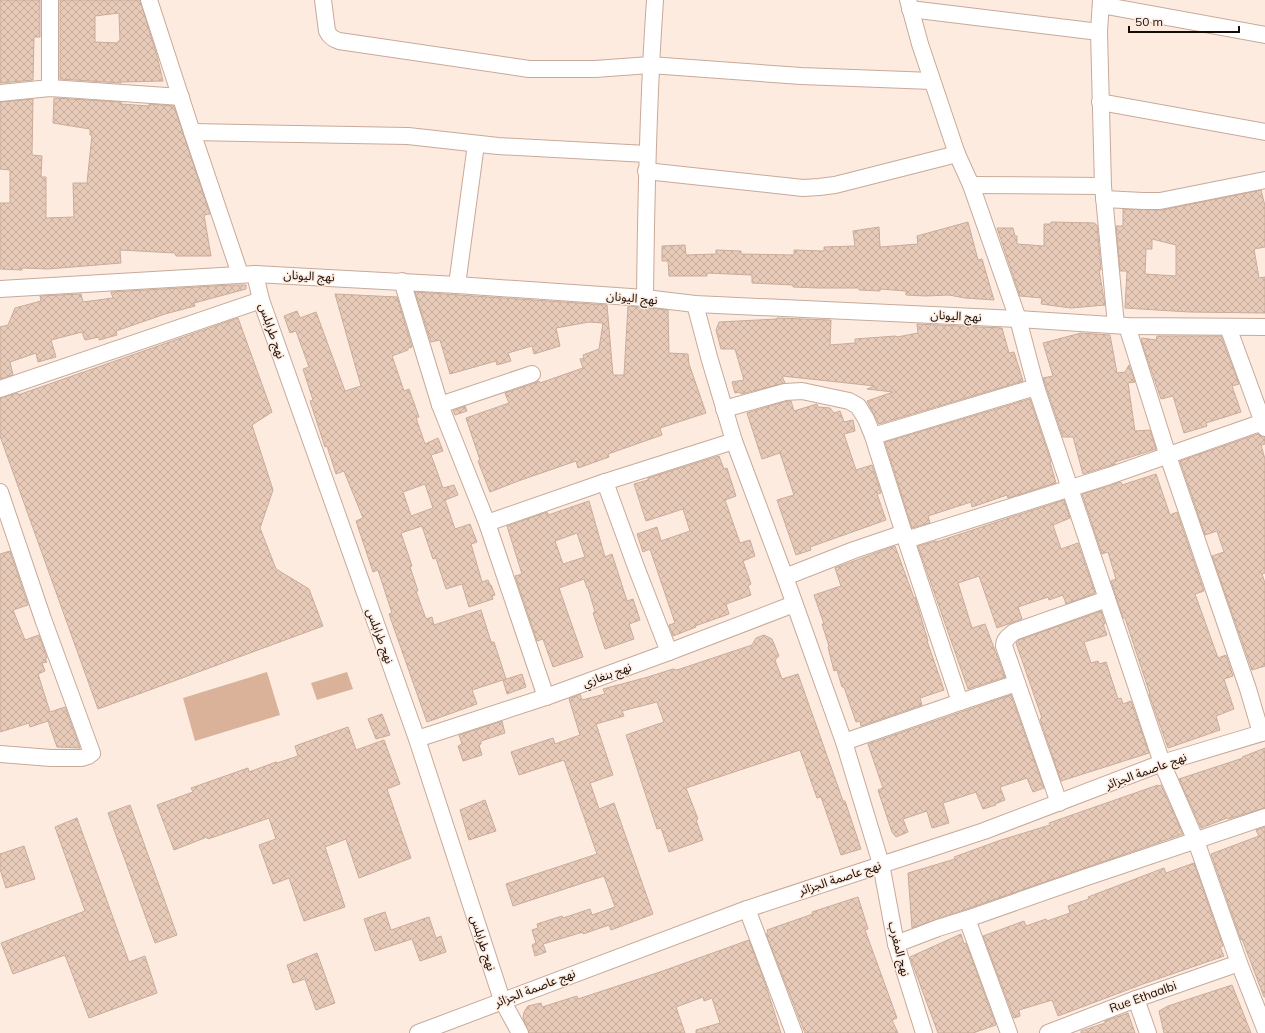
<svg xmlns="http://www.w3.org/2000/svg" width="1265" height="1033" font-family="Mulish,'Noto Sans Arabic',sans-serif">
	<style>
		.pitch { fill: #dab29a }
		.building { fill: url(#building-cross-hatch); stroke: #c9ac9a; fill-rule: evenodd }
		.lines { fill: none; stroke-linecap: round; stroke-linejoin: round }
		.minor-casing { stroke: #c7aa99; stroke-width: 18 }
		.minor { stroke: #fff; stroke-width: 16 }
		.labels { text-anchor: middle; stroke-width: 3; stroke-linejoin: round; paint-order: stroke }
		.street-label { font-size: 12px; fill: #160c06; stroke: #feebe0 }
	</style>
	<defs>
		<pattern id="building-cross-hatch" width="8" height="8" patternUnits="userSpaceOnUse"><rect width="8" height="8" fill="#e8cab8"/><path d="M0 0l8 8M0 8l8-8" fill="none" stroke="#c6ac9d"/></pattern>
	</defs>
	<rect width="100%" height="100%" fill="#feebe0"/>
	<g class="pitch">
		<path d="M267,672l13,43 -85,26 -12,-43z"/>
		<path d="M347,672l6,17 -36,11 -6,-17z"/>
	</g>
	<g class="building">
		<path d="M0,0h40v37h-6l-1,43 -33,3z"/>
		<path d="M60,0h80l17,56 6,25 -42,1v1l-61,-4zM119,13l1,28h-2v2l-23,-1v-26z"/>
		<path d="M54,98l67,4v2l28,2v-2l25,2 36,108 -6,1 7,41h-35l-1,-3 -55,-3 1,13 -73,6 -26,-1v2l-22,-1v-66h10v-33l-10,-1v-67l33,-3 -1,56 10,1 -1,21h5v41l28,-1 -1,-34h14l5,-48h-2v-6l-37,-6z"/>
		<path d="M1261,190l4,16v41l-11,2 5,29 6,-1v36l-76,-1 -64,-4 2,-37h-7l-4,-45h7v-17l39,1zM1152,239l24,6v31l-31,-2 1,-25h6z"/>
		<path d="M968,222l10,38 4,-1 12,41 -29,-2 -16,-3 -23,1 -20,-1v-4l-26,-2v2l-21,-1v-2h-41l-25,-1v-2l-41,-2v-8l-45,-2v3h-38l-1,-15h-6v-15l23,-1 1,10 30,-1v-4l25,1v3l53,1v-5l30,1v-4l31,-1 -2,-15 26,-4 1,20 38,-3 -1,-8z"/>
		<path d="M1051,222l44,1v2h2l4,45h-2l6,35 -34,3 -30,-4 1,-6 -22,-2 -23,-68h16l2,8h2v8l27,2v-22h7z"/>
		<path d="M232,285h14v4l-52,14 1,3 -30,8 -49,17 1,4 -18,5v-3l-14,3 -3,-8 -31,8 5,17 -18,5 -2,-9 -26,9 3,13 -13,4v-52l8,-2 7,-17 26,-7 -1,-5 41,-2 2,8 30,-4 -2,-6z"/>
		<path d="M415,292l192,13 6,70h11l4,-69 40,4 1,43 19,1 1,10 17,49 -46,15 2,7 -54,19 1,3 -31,11 -2,-7 -55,19 -31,12 -12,-31 2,-1 -14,-42 43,-15 -4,-10 30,-10 4,-2 1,2 43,-15 -3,-9 4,-1 -1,-3 16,-6 4,-26 -14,-1 -33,6 4,18 -26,8 -2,-8 -24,7 3,8 -14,4 -1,-4 -46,13 -10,-34 -9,2z"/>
		<path d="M335,294l62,3 15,50 -4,1v2l-16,6 12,35 5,-2 10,28 -3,1 9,26 13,-6 5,13 -12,4 12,33 11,-3 4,10 -13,5 10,29 15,-5 7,18 -6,2 11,38 6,-2 2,5h1l4,10 -3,1 1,3 -24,8 -7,-23 -16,5 -10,-31 -3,1 -11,-33 -21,7 11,33 -2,1 8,24h-2l10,28 6,-2 2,8 47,-15 10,32h3l12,37 -34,11 5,14 -50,18 -38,-108 3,-1 -14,-43 -5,2 -17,-51 7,-3 -19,-47 -8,3 -9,-28 -2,1 -15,-46 3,-1 -10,-31 6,-2 -13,-36 -6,2 -6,-17 13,-5 3,7 16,-6 29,79 16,-5zM425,484l8,24 -22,8 -8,-24z"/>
		<path d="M238,318l34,94 -20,13 21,65 -13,38 16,41 33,20 14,37 -225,83 -98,-273v-38l18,-5v2z"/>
		<path d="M777,318l54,2 -1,25 25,-2v-4l41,-3 1,1 21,-4 -1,-9 85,4 7,25 5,-1 9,29 -144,43 -12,-23 26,-9 -26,-3 8,-3 -93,-10 3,7 -44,11 -1,-2 -5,1 -3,-11 12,-2 -9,-31h-14l-5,-19 3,-8 58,-3z"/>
		<path d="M1081,333l29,2 7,38 8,-1 4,-7 6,17 -7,1 7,48 15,-1 6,19 -41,13v2l-32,10 -10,-37h-10l-20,-59 10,-2 -10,-33z"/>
		<path d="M1157,336h64l18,48 -7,2 9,26 -35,11 1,3 -23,7 -11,-37 -12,3 -20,-59 1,-2 14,2z"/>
		<path d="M1030,399l21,63h-1l6,21 -48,15 -1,-3 -35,12 -1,-5 -43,14 2,7 -18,5 -27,-86z"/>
		<path d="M787,401h4l3,10 23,-7 1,3 12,1 4,5 6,-2 4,11 9,-2 2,11 -11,3 12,36 16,-5 9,28 -4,1 9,26 -76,27 1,3 -15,5 -19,-55 17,-5 -14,-42 -18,6 -15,-46z"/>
		<path d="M465,406l2,5 -12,4 -2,-4z"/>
		<path d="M1258,434l7,3v7l-4,1 4,14v114l-3,1 3,9v83l-13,4 -40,-114 12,-4 -7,-21 -12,4 -25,-74z"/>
		<path d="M719,456l5,13 3,-1 9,28 -11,4 15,43 10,-3 5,16 -12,5 8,23 -3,2 3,9 -25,9 3,10 -34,12 1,1 -23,9 -4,-11 6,-2 -25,-74 -7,3 -6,-18 20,-7 4,14 29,-10 -7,-22 -37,12 -12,-37 14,-4v-2z"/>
		<path d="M1156,474l14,41 7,-3 27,79 -9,3 23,64 8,-3 7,21 -9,3 10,30 -18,7 4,14 -52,18 -19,-54h1l-25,-76h-2l-12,-37 5,-2 -8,-27 -6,2 -20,-60 39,-12 1,3z"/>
		<path d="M1064,500l6,18 -17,7 8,24 17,-6 17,50 -29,11 -3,-9 -14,5 -1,-3 -30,10 4,12 -25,9 -18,-52 -21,7 14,45 13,-4 20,53 -37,12 -50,-143 18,-5v1z"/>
		<path d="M589,501l16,56 7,-3 15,47 6,-2 7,21 -11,4 5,15 -29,10 -12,-36 2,-1 -7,-24h-1l-3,-9 -25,9 24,69 -30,10 -10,-28 -6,2 -22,-65 7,-2 -15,-48 40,-14 1,3zM577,533l8,24 -22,7 -8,-23z"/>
		<path d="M895,546l19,52 1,-1 13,44h-1l17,49 -24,8 2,7 -61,21 -1,-5 -4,1 -12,-35h-2l-5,-17 -3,1 -6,-24 1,-1 -7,-22h2l-10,-29 27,-9 -6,-18z"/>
		<path d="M10,551l18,54 -15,5 12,30 14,-5 8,23 -2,1 2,3 -5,1 3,8 -7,3 12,38 15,-5 15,41 -23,-1 -9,-26 -18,6 -1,-4 -29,9v-178z"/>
		<path d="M1101,611l4,13h-2l4,11 -23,7 7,21 7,-2 1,3 7,-2 12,37 3,-1 2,6 8,-3 18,52 -88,28 -21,-62 2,-1 -26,-75 3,-3z"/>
		<path d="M764,635l8,4 7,17 -4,4 7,19 16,-5 45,127h2l16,48 -20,6 -20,-58 -4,1 -17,-48 -114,38 12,31 -2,1 7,20 -34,12 -8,-24 -4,1 -31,-94 38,-13 -7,-20 -35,9 2,5 -28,8 17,51 -23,8 9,26 15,-6 39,111 -42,16 -2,-5 -26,9v-2l-40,12 3,8 -11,4 -3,-11 4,-2 -4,-13 6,-2 -1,-4 25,-8 1,2 27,-9 2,6 23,-8 -11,-31 -91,30 -7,-22 91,-30 -33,-94 -45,15 -8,-23 42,-14 2,6 25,-9 -11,-36 11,-5 2,6 23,-6 -2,-5 45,-12 25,-8 4,1 75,-25 4,-7z"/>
		<path d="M522,674l4,13 -19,7 -4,-14z"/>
		<path d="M1011,695l33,93 -11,4 -6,-14 -27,9 5,13 -10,4 1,1 -13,4 -7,-17 -33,11 6,20 -17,5 -5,-17 -24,8 5,13 -12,5 -4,-5 -14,-42 5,-2 -15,-44z"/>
		<path d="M382,714l8,21 -14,4 -8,-20z"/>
		<path d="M502,721l3,12 -24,8v3l-2,1 3,10 -19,6 -5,-15 4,-2 -3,-9z"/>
		<path d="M348,727l8,23 28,-10 16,44 -13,5 24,69 -52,20 -13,-39 -21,8 20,60 -41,14 -15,-43 -16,6 -14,-39 17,-6 -7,-21 -61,21 -1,-2 -33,13 -17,-45 36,-13 -2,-4 57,-20 1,4 27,-10 1,1 21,-7 -3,-10z"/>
		<path d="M1265,748v60l-37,11 -1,-1 -26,10 -22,-49 64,-21 -1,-1z"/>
		<path d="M1158,785v1l3,-1 22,49 -271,94 -4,-55 47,-14 -1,-2 47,-17 49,-15 -1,-2z"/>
		<path d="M485,800l11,31 -27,9 -9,-30z"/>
		<path d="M130,805l47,130 -22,8 -47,-130z"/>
		<path d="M77,818l52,144 16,-6 12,37 -68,25 -24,-63 -52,19 -12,-31 84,-32 -30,-84z"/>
		<path d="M1265,827v170h-1l-22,-58 -1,1 -30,-86 48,-18 -3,-6z"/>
		<path d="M24,846l11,33 -29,9 -6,-19v-15z"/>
		<path d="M1194,863l29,83 -3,1 4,9 -81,28 -85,32 -6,-16 -33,10 1,6 -6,2 -31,-82 41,-15 2,5 20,-7 1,2 23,-8 -2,-7 21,-7 -1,-2 76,-29 2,5z"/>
		<path d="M858,897l10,32 -3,1 32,88 -5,2 6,13h-93l-39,-99 2,-1 -1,-3 46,-16 -1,-2z"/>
		<path d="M385,912l6,18 38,-13 7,21 5,-2 5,16 -26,9 -8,-22 -37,12 -11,-32z"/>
		<path d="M961,934l3,10 2,-1 30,82 -23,8h-35l-28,-76z"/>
		<path d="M749,940l15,40 17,53h-85v-3l24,-7 -8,-25 -8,3 -1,-4 -27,10 9,26h-156l-6,-15 1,-6 4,-6 13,-3 1,4 35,-11 1,3 82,-27z"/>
		<path d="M317,953l18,50 -19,7 -11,-31 -12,4 -6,-18z"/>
		<path d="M1232,985l19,48h-87l-5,-22 9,-5z"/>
		<path d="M1128,1013l7,20h-54v-2l24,-8v-2z"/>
	</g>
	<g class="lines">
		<defs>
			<g id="minor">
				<path d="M50,0v88"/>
				<path d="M149,0l43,132 48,142"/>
				<path d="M323,0l4,31c3,6 6,8 12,10l190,28h66l55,-4 151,11 131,5"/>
				<path d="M908,0l12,44 37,110"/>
				<path d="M1101,0l-2,32 4,154 13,139"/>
				<path d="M1101,5l164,30"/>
				<path d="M910,9l189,23"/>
				<path d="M0,93l50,-5 131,9"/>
				<path d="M1100,102l165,30"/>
				<path d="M192,132l216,4 90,10 149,8"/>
				<path d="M646,171l157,17 16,-1 16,-2 122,-31 14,31 47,134 18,68 126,376 34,78 43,122 26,66"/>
				<path d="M971,185l132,1"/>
				<path d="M1104,199l39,2h17l105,-21"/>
				<path d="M255,274l6,26 156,439 85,261 18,33"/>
				<path d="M402,281l38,124 47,118 59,174"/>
				<path d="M457,285l19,-141"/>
				<path d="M0,289l255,-15 202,11 188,13 50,6 323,15 109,7 138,1"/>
				<path d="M645,298c1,-99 3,-199 10,-298"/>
				<path d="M695,304l14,53 25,84 51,136 59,165 37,122 15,80 28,89"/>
				<path d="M1127,326l41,130 80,233 13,44"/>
				<path d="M1228,327l37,101"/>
				<path d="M0,389l261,-89"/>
				<path d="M440,405l92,-31"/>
				<path d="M724,409l61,-17 17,-1 47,10 9,5 8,13 7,17 33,104 54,162"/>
				<path d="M873,436l163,-49"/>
				<path d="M605,482l31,85 33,85"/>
				<path d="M0,492l43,127 49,134 -4,3 -6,2h-31l-51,-4"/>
				<path d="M487,523l118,-41 129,-41"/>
				<path d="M906,540l203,-64 154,-54"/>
				<path d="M785,577l69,-27 50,-17"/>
				<path d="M417,739l129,-42 123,-45 125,-48"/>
				<path d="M844,742l116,-40 57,-19"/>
				<path d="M1059,803l-55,-157c0,-7 5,-10 10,-14l93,-33"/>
				<path d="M747,909l47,124"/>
				<path d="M967,919l42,114"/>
				<path d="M896,944l42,-16 29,-9 117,-41 181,-61"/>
				<path d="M1136,999l12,34"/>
				<path d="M418,1033l329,-124 237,-78 178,-68 103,-31"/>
				<path d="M1048,1033l88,-34 103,-36"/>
			</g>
		</defs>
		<use href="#minor" class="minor-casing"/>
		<use href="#minor" class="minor"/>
	</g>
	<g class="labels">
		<g class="street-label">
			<text transform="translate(309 276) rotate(3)" y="4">نهج اليونان</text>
			<text transform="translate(632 298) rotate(5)" y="4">نهج اليونان</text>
			<text transform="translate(956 316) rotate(3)" y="4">نهج اليونان</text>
			<text transform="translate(272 331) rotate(71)" y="4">نهج طرابلس</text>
			<text transform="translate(380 636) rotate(70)" y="4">نهج طرابلس</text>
			<text transform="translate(607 675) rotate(-20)" y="4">نهج بنغازي</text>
			<text transform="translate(1146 771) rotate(-20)" y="4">نهج عاصمة الجزائر</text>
			<text transform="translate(840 878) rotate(-18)" y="4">نهج عاصمة الجزائر</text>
			<text transform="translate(483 943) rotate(72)" y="4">نهج طرابلس</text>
			<text transform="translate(899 949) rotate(76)" y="4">نهج المغرب</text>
			<text transform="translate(535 988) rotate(-21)" y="4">نهج عاصمة الجزائر</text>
			<text transform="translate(1143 997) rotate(-20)" y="4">Rue Ethaalbi</text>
		</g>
	</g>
	<path d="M1129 26v6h110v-6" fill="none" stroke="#160c06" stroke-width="2"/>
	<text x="1135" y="26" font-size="12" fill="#160c06" stroke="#feebe0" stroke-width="3" paint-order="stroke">50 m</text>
</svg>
